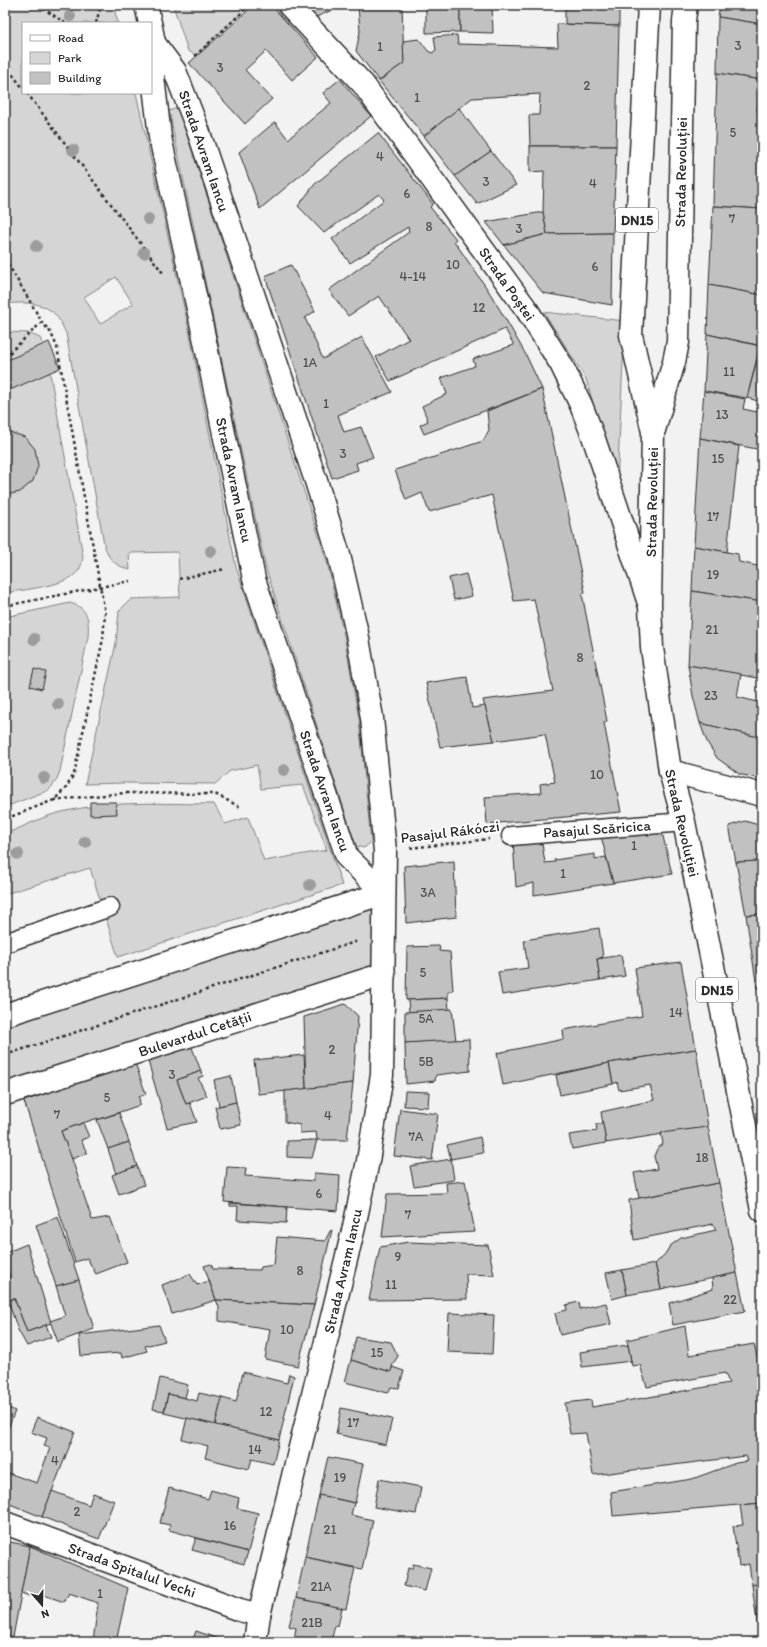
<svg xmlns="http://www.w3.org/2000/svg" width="767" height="1647" font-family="Itim,sans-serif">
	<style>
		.green { fill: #d5d5d5; stroke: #808080; fill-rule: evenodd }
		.building { fill: #c1c1c1; stroke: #2b2b2b }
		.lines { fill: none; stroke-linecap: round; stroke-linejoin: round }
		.pedestrian-casing { stroke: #2b2b2b; stroke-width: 21 }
		.minor-casing { stroke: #2b2b2b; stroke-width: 25 }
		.primary-casing { stroke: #2b2b2b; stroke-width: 25 }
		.path { stroke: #2b2b2b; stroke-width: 2.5; stroke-dasharray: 3 3; stroke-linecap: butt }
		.pedestrian { stroke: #fff; stroke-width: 18 }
		.minor { stroke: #fff; stroke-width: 22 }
		.primary { stroke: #fff; stroke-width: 22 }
		.tree { fill: #9c9c9c }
		.labels { text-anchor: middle; stroke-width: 4; stroke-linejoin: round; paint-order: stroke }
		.number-label { font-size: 13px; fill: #505050 }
		.shield { fill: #fff; stroke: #6b6b6b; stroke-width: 1 }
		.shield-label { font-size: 14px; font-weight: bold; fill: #2b2b2b }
		.street-label { font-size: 15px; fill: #2b2b2b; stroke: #fff }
	</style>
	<rect width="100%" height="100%" fill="#f2f2f2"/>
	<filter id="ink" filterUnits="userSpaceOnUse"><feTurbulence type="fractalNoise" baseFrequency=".025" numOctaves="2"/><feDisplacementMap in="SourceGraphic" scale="8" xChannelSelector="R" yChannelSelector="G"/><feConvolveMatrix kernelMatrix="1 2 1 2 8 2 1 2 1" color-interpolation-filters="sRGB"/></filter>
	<g filter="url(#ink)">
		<g class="green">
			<path d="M5,5h108l5,18h-95v70h113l53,237 47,237 106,318 -224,72 -28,-89 -85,26v-60c18,-7 38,-18 57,-22 50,-12 101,-8 152,-8l11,20 23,-7 16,44 63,-11 -24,-65 -42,4 -4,-24 -27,6 -15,13 -91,-1 -39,1 31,-141 3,-32 12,-12 49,-2 -2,-45 -49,1 1,17c-17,-6 -21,-10 -26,-26l-38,-211c-3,-5 -5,-11 -8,-15 -12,-17 -34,-16 -53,-14zM116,277l17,27 -33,20 -16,-27z"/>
			<path d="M173,5h77l-54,50 -8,-4z"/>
			<path d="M178,108l148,450 18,77 15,84 12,123 -7,6 -8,-2 -90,-277 -97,-458z"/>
			<path d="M544,312l81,9 -8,164 -31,-106z"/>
			<path d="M5,332l23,1 12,5 6,13 37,205c-1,7 -2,14 -9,19 -12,11 -52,15 -69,18z"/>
			<path d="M70,603c19,5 19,17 18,34l-28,134 -4,10 -7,9 -44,17v-190z"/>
			<path d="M384,893v81l-379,120v-79z"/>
		</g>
		<g class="building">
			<path d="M254,5h17l47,52 -26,23 -26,-29 -21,19 27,29 -27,25 -56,-61z"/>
			<path d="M305,5h39l-28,12z"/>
			<path d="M358,5h44l2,58 -25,18 -23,-30 4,-19z"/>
			<path d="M426,5h34v27l-34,1z"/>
			<path d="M460,5h32l1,28 -33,-1z"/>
			<path d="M565,5h54v21l-54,-2z"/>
			<path d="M720,5h42v19l-44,-7z"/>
			<path d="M718,17l44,7v56l-45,-7z"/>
			<path d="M557,24l62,2 -3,120h-86l-1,-31h10l1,-21 -68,4 -48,38 -45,-55 25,-18 -1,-22 16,-2 9,12 4,2 4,-3 -2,-13 23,-2 1,9 100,3z"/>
			<path d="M717,73l44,7 -4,31 5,1 -2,58 2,1v38l-49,-3z"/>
			<path d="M340,79l31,37 -111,93 -21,-57 36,-30 13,17 43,-36 -8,-10z"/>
			<path d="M459,108l32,43 -36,25 -31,-40z"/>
			<path d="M378,133l55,71 -3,3 26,32 -2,2 34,49 21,35 17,30 16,34 -118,45 -4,-9 8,-4 -6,-15 25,-12 -6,-16 34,-12 -2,-7 41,-14 -9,-16 -115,52 -14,-24 33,-18 -30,-43 -31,20 -19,-26 80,-58 -1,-5 -58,36 -18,-24 52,-39 -5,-6 -55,39 -26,-27 17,-22z"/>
			<path d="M530,146h86l-3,87 -66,1 -4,-22 1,-41 -14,1z"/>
			<path d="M491,151l25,34 -39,19 -22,-28z"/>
			<path d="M713,206l49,3v86l-53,-10z"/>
			<path d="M543,212l4,22 -43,11 -18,-23z"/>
			<path d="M613,233l-1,72 -69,-12 -39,-48 43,-11z"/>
			<path d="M291,265l24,46 -10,7 18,41 39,-22 30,55 -54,23 6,17 17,-5 12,30 -17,6 2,7 -26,8 -67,-202z"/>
			<path d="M709,285l53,10v51l-55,-12z"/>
			<path d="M707,334l53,12 -13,52 -43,-7z"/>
			<path d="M49,342l11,26 -50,22 -5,-10v-19z"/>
			<path d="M757,360l5,1v41l-15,-4z"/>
			<path d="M542,389l43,203 -3,2 25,127 -3,2 17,89 -134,12 -2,-27 56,-4 -1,-9 15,-2 -10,-48 -51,7 -11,-41 70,-9 -19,-92 -20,2 -22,-106 -63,17 -7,-19 -16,7 -11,-30 88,-29 6,-11 -2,-19z"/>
			<path d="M704,391l41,8 -2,10 19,4v37l-62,-12z"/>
			<path d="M9,432l16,5 10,12 3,17 -5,15 -13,11 -15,3v-62z"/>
			<path d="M700,438l39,8 -12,106 -33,-6z"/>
			<path d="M694,546l44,8 1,8 23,5v35l-70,-11z"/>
			<path d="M466,574l6,22 -18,4 -5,-22z"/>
			<path d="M692,591l70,11v29l-2,-1v8l2,1v40l-74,-14z"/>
			<path d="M688,665l53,9 -4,23 25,6v35l-62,-15 -7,-27z"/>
			<path d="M34,669l12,3 -4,17 -12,-3z"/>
			<path d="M467,677l5,31 13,-2 9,35 -54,6 -14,-64z"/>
			<path d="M700,723l62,15v34l-2,7 -21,-5 -22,-16 -10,-16z"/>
			<path d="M90,802h26l1,12 -27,1z"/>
			<path d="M745,821l17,5v35l-26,1 -7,-36z"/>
			<path d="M661,828l11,46 -59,9 -13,-51z"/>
			<path d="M541,837l4,26 10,-1 -1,-2 41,-6v5l11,-2 7,26 -79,12v-12l-18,4 -3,-46z"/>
			<path d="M454,861l2,56 -50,6 -2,-57z"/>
			<path d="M762,861v53l-16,1 -10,-53z"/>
			<path d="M762,914v74h-5l-11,-73z"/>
			<path d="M599,928l4,29 -6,2 3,21 -98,15 -4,-23 30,-4 -4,-28z"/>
			<path d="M440,946l-1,5 11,1 3,38 -5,2v6l-42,2 1,-53z"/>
			<path d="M621,955l4,21 -25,4 -3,-21z"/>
			<path d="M681,962l15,87 -87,14 -106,22 -6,-32 67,-14 -1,-9 79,-14 -7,-48z"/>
			<path d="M448,998l1,12 -40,2 -1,-12z"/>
			<path d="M345,1004l13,12 -5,67 -47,6 -2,-72z"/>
			<path d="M759,1008h3v25z"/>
			<path d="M452,1009l4,32 -51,2v-31z"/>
			<path d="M469,1039l1,32 -34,4 -1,6 -29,3 -1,-41z"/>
			<path d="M191,1045l10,26 -24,9 9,24 4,-1 7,19 -30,6 -19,-67z"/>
			<path d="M696,1049l12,78 -102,16 -5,-31 53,-12 -4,-15 -31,5 -2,-8 -4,2 -4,-21z"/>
			<path d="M304,1055l2,34 -48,5 -4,-34z"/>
			<path d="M135,1063l11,31 -7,3 1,8 -43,15 1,-2 -15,5 -22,8 11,28 20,61 18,-3 17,45 -31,12 -9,-16 -12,4 -51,-161z"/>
			<path d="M609,1063l4,21 -53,11 -4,-20z"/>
			<path d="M201,1071l2,5 -5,2 9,18 -21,8 -9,-24z"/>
			<path d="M231,1076l5,26 -17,4 -5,-26z"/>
			<path d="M353,1083l-6,57h-30l-1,-8 -16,1v-8l-15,-3v-31z"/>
			<path d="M405,1091l24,1 -1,15 -24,-1z"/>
			<path d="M236,1102l5,23 -21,4 -5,-22z"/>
			<path d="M400,1109l38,5 -6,46 -38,-4z"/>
			<path d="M119,1113l10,29 -21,7 -11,-29z"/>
			<path d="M83,1123l6,14 -8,3 6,13 -15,6 -11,-28z"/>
			<path d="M596,1124h7l3,19 -34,6 -3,-14 28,-4z"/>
			<path d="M708,1127l11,56 -80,15 -5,-25 23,-4 -3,-13 3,-7 6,-5 -2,-11z"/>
			<path d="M480,1137l3,16 -32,6 -4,-14z"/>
			<path d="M317,1140l-5,18 -25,-1v-16z"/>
			<path d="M129,1142l8,24 -21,8 -8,-25z"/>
			<path d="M451,1159l3,21 -40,6 -4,-20z"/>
			<path d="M137,1166l7,19 -25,9 -7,-19z"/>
			<path d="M227,1167l19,1 -1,8 69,5v-8l26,2 -2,36 -114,-9z"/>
			<path d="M465,1181l10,51 -93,5 5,-43 60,-1 -1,-10z"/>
			<path d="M719,1183l18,90 -76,16 -6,-25 10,-10 5,-8 11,-8 35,-8 -3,-6 -79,16 -5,-40z"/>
			<path d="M230,1203l57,4 -1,16 -49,-3 1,-14h-8z"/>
			<path d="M58,1217l21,63 -23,6 -20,-61z"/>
			<path d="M332,1230l-18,75 -98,-5 -12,-34 7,-2 2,5 47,1 1,-3 13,-2 3,-28 48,4 5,-10z"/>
			<path d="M408,1242l80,3 6,30 -28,-1 1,25 -98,1 11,-53z"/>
			<path d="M27,1244l24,79 -24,9 -13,-34 -6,3 -3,-7v-14l5,-2 -5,-18v-7z"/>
			<path d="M655,1264l6,25 -34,6 -5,-25z"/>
			<path d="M622,1270l5,25 -15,4 -6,-26z"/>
			<path d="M737,1273l8,38 -72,14 -4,-22 44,-14 -1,-11z"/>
			<path d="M190,1274l7,11 12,-4 7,19 -44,14 -10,-29z"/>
			<path d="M79,1280l15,49 -36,13 -8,-21 15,-5 -9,-30z"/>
			<path d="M14,1298l13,34 19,-7 5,12 -24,9 -9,-16 -10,-29z"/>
			<path d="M216,1300l98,5 -16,61 -33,-7 5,-30 -51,-8v-14z"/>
			<path d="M579,1302l1,7 26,-6 5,21 -51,11 -5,-22 12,-3 -1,-5z"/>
			<path d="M449,1313l45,2 -2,39 -45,-2z"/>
			<path d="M159,1325l6,16 -20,5 2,5 -25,7 -1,-5 -40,3 -2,-21z"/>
			<path d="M685,1326l4,29 65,-11 8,35v124l-149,13 -2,-24 81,-13 44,-16 12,-2 -2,-5 -153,19 -7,-42 -16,1 -5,-31 26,-3 1,7 137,-24 -4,-10 -78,14 -7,-22 -8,1 -5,-26z"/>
			<path d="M356,1337l35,5 7,14 -5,8 -2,8 -40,-12z"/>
			<path d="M628,1345l3,16 -49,6 -2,-15z"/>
			<path d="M351,1360l40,12 1,-5 12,4 -5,17 -8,-1 -3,6 -43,-11z"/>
			<path d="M243,1372l44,11 2,-9 5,2 -15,64 -64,-15 7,-27 14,4z"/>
			<path d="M160,1378l28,7 -3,13 -17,-4 -4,17 -11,-2z"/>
			<path d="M199,1393l23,5 -7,27 -51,-12 4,-19 29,7z"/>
			<path d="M5,1406l10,5 -10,25z"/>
			<path d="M341,1408l51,11 -6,26 -50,-11z"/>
			<path d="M37,1417l38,15 -33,85 -37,-15v-22l3,-7 29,10 13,-35 -6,-2 3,-8 -16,-6z"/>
			<path d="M187,1418l92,22 -6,24 -21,-5 -3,10 -44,-11 3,-12 -26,-7z"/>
			<path d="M328,1457l35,7 -8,39 -36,-8z"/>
			<path d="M379,1479l42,8 -5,27 -42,-7z"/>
			<path d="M169,1488l39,11 3,-9 28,8 -2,10 21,5 -10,39 -79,-22 1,-5 -10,-2z"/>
			<path d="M52,1491l37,14 4,-12 21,8 -15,38 -57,-22z"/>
			<path d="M319,1495l35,8 -3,12 22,5 -11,49 -57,-12z"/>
			<path d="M762,1503v80l-10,2 -3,-21 -10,2 -6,-40 10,-1 -3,-20z"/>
			<path d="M196,1538l52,14 -4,12 -52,-14z"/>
			<path d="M5,1541l25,5 -17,91 -8,-2z"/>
			<path d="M30,1546l98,42 -12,54h-23l5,-39 -29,-10 -5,9 -23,-8 -3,5 -17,-6z"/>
			<path d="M305,1557l50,11 -9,41 -50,-11z"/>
			<path d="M413,1564l18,4 -6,23 -21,-5 4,-18 4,1z"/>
			<path d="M762,1583v59h-30l27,-5 -7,-52z"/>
			<path d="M296,1598l46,10 -4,18 -3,-1 -4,17h-29l-8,-2 2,-12 -7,-2z"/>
			<path d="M196,1631l32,11h-36z"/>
			<path d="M168,1638l19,4h-19z"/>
		</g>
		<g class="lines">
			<defs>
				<g id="pedestrian">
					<path d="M511,836l173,-14"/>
					<path d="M5,943l105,-36"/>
				</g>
				<g id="minor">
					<path d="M146,5l4,18"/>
					<path d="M289,5l74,79 164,226 34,54 20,41 12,31 56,167"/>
					<path d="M151,27l3,16 -1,34 7,60 42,190 52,252 93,278 37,36"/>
					<path d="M154,43l21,28 23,59 119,354 22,71 18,78 15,85 13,133 -3,224 -14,86 -14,66 -95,388 -4,27"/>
					<path d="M670,771l92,24"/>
					<path d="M5,1015l379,-122"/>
					<path d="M5,1094l379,-120"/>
					<path d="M5,1523l235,87 19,5"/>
				</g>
				<g id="primary">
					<path d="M649,5l-18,330 22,97 -3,174 2,42 18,123 14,51 78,388"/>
					<path d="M654,430l20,-68 4,-20 6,-321 2,-16"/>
				</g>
			</defs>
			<use href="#pedestrian" class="pedestrian-casing"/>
			<use href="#minor" class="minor-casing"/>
			<use href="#primary" class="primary-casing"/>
			<g class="path">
				<path d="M38,5l27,18"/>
				<path d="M96,23l5,-18"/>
				<path d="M195,56l55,-51"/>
				<path d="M5,65l18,23"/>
				<path d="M27,93l136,180"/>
				<path d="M5,259l37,63 9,11 6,14 48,266 -2,26 -29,135 -8,14 -12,12 -49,19"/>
				<path d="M5,357l37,-35"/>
				<path d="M179,579l46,-10"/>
				<path d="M5,606l125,-25"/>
				<path d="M54,800l70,-7 91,1 27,14"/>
				<path d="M410,848l79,-9"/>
				<path d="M5,1055l353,-114"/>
			</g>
			<use href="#pedestrian" class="pedestrian"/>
			<use href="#minor" class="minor"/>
			<use href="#primary" class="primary"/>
		</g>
		<g class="tree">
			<circle cx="70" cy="16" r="6"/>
			<circle cx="73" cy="150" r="6"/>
			<circle cx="148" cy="219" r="6"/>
			<circle cx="36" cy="246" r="6"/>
			<circle cx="144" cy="253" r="6"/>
			<circle cx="211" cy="551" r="6"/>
			<circle cx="34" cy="639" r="6"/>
			<circle cx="58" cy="704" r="6"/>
			<circle cx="284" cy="770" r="6"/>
			<circle cx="44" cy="778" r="6"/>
			<circle cx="85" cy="842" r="6"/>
			<circle cx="18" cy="854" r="6"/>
			<circle cx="310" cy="885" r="6"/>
		</g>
	</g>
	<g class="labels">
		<g class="number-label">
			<text x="738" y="50">3</text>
			<text x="380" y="51">1</text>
			<text x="220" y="72">3</text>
			<text x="587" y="90">2</text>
			<text x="417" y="102">1</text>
			<text x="733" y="137">5</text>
			<text x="380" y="161">4</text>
			<text x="486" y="186">3</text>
			<text x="593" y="188">4</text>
			<text x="407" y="198">6</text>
			<text x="732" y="223">7</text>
			<text x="429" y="231">8</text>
			<text x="519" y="233">3</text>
			<text x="453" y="269">10</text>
			<text x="595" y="271">6</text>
			<text x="413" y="281">4-14</text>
			<text x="479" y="312">12</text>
			<text x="310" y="367">1A</text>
			<text x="729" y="376">11</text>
			<text x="326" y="408">1</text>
			<text x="722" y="419">13</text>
			<text x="343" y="458">3</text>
			<text x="718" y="463">15</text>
			<text x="713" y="521">17</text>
			<text x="713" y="579">19</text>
			<text x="712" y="634">21</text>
			<text x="580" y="662">8</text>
			<text x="711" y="700">23</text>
			<text x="597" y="779">10</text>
			<text x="634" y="850">1</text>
			<text x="563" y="878">1</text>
			<text x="428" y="897">3A</text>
			<text x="423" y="977">5</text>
			<text x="676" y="1017">14</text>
			<text x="426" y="1023">5A</text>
			<text x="332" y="1054">2</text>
			<text x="426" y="1066">5B</text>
			<text x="172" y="1079">3</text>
			<text x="107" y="1102">5</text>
			<text x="57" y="1119">7</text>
			<text x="328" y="1120">4</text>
			<text x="416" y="1141">7A</text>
			<text x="702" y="1162">18</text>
			<text x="319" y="1198">6</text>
			<text x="408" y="1219">7</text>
			<text x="398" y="1261">9</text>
			<text x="300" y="1275">8</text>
			<text x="391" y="1289">11</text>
			<text x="730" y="1304">22</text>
			<text x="287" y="1334">10</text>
			<text x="377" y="1357">15</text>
			<text x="266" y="1416">12</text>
			<text x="353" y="1427">17</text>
			<text x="255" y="1454">14</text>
			<text x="55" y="1465">4</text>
			<text x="340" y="1482">19</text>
			<text x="77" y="1516">2</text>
			<text x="230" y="1530">16</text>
			<text x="330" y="1534">21</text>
			<text x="321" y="1591">21A</text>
			<text x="100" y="1598">1</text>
			<text x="312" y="1627">21B</text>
		</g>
		<g class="shield">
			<rect x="616" y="208" width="42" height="24" rx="3"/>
			<rect x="696" y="978" width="42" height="24" rx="3"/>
		</g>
		<g class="shield-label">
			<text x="637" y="225">DN15</text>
			<text x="717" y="995">DN15</text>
		</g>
		<g class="street-label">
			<text transform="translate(204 151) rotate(71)" y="5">Strada Avram Iancu</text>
			<text transform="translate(681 172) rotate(-89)" y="5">Strada Revoluției</text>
			<text transform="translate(507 284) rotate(55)" y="5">Strada Poștei</text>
			<text transform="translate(234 480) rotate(78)" y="5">Strada Avram Iancu</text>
			<text transform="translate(652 502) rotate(-89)" y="5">Strada Revoluției</text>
			<text transform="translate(325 791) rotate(71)" y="5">Strada Avram Iancu</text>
			<text transform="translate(682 823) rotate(77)" y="5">Strada Revoluției</text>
			<text transform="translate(597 829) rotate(-4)" y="5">Pasajul Scăricica</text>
			<text transform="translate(450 832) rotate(-7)" y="5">Pasajul Rákóczi</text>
			<text transform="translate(195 1034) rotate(-18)" y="5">Bulevardul Cetății</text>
			<text transform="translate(343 1271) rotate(-77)" y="5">Strada Avram Iancu</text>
			<text transform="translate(132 1570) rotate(20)" y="5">Strada Spitalul Vechi</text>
		</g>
	</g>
	<rect width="767" height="1647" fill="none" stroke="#fff" stroke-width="20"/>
	<rect x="10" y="10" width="747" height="1627" fill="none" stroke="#2b2b2b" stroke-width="1.5" filter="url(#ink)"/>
	<rect x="22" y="22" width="130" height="72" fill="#ffffff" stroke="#aaaaaa"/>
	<rect x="30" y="35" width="20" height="6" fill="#ffffff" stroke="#aaaaaa"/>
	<text x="58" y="42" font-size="12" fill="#2b2b2b">Road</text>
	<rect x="30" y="52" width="20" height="12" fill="#d5d5d5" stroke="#aaaaaa"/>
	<text x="58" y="62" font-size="12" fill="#2b2b2b">Park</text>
	<rect x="30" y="72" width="20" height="12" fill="#c1c1c1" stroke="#aaaaaa"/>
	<text x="58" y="82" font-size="12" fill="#2b2b2b">Building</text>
	<g transform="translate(42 1605) rotate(160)" stroke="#ffffff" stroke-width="3" paint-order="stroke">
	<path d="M0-3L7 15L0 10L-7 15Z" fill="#2b2b2b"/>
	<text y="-6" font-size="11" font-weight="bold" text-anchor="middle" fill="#2b2b2b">N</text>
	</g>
</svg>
